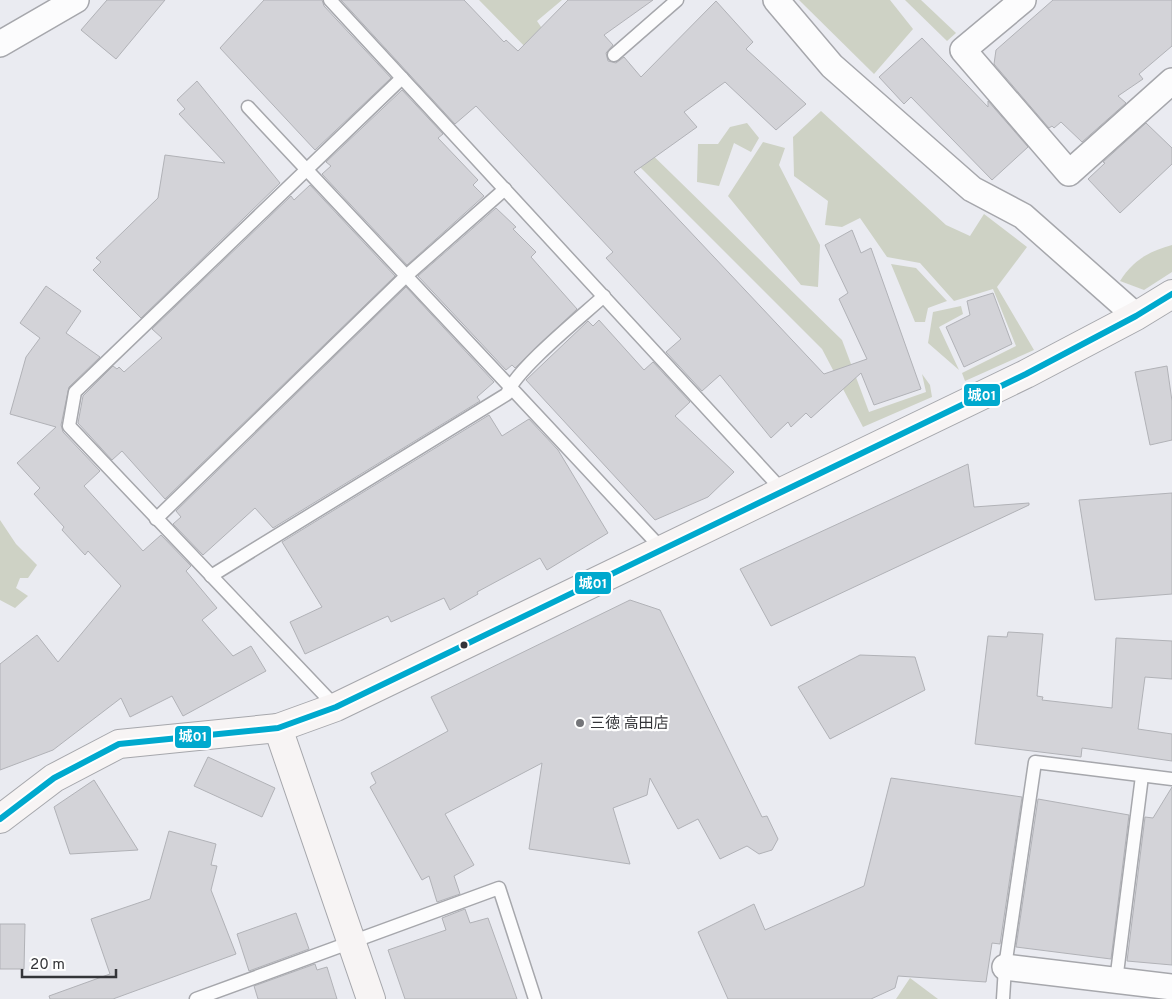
<svg xmlns="http://www.w3.org/2000/svg" width="1172" height="999" font-family="Overpass,'Noto Sans JP',sans-serif">
	<style>
		.green { fill: #ced2c5 }
		.building { fill: #d3d3d8; stroke: #b1b2b7 }
		.lines { fill: none; stroke-linecap: round; stroke-linejoin: round }
		.lane-casing { stroke: #a6a7ac; stroke-width: 15 }
		.street-casing { stroke: #a6a7ac; stroke-width: 28 }
		.secondary-casing { stroke: #a6a7ac; stroke-width: 30 }
		.lane { stroke: #fcfcfd; stroke-width: 12 }
		.street { stroke: #fcfcfd; stroke-width: 25 }
		.secondary { stroke: #f7f4f4; stroke-width: 28 }
		.bus-1-casing { stroke: #fff; stroke-width: 10 }
		.bus-1 { stroke: #00a9ce; stroke-width: 6 }
		.bus-dot { fill: #343539; stroke: #fff; stroke-width: 2 }
		.poi-dot { fill: #747579; stroke: #fff; stroke-width: 2 }
		.labels { text-anchor: middle; stroke-width: 4.5; stroke-linejoin: round; paint-order: stroke }
		.poi-label { font-size: 15px; fill: #343539; stroke: #fff; text-anchor: start }
		.line-badge { stroke: #fff; stroke-width: 2 }
		.badge-label { font-size: 14px; text-anchor: middle; font-weight: bold; fill: #fff }
	</style>
	<rect width="100%" height="100%" fill="#eaebf1"/>
	<g class="green">
		<path d="M479,0h83l-25,21 17,25 -18,12z"/>
		<path d="M799,0h91l23,29 -39,45z"/>
		<path d="M905,0h16l35,33 -9,8z"/>
		<path d="M548,75l84,60 210,205 27,72 57,-20 -4,-18 8,11 2,12 -69,30 -41,-78z"/>
		<path d="M821,111l125,114 24,11 14,-22 43,33 -30,40 37,63 -69,31 -3,-8 54,-27 -23,-57 -39,12 -34,-38 -33,-6 -27,-39 -18,9 -17,-2 3,-24 -34,-25 -1,-39z"/>
		<path d="M747,123l12,15 -8,14 -17,-9 -15,43 -22,-4 1,-38h20l12,-17z"/>
		<path d="M763,142l22,6 -6,17 41,80 -2,42 -17,-2 -73,-89z"/>
		<path d="M1172,245v27l-28,18 -24,-9c13,-21 30,-30 52,-36z"/>
		<path d="M891,264l25,4 31,33 -19,7 -3,14h-10z"/>
		<path d="M961,306l2,8 -24,13 20,43 -31,-27 5,-31z"/>
		<path d="M0,520l16,24 21,21 -9,13h-8l-4,10 12,8 -13,12 -15,-8z"/>
		<path d="M910,978l28,21h-42z"/>
	</g>
	<g class="building">
		<path d="M107,0h58l-49,59 -35,-29z"/>
		<path d="M264,0h58l2,6 67,72 -76,72 -95,-102z"/>
		<path d="M341,0h123l40,42 2,-2 12,11 50,-51h85l-49,35 9,10 -7,8 2,8 8,2 8,-6 17,20 75,-76 37,41 -7,7 60,55 -30,26 -51,-48 -41,30 13,15 -63,45 190,202 43,-15 -28,-60 9,-6 -23,-48 27,-15 9,23 10,-5 50,141 -47,16 -13,-32 -50,45 -5,-5 -15,14 -3,-5 -17,16 -51,-63 -18,16 -36,-39 15,-13 -75,-81 7,-6 -137,-146 -21,18z"/>
		<path d="M1053,0h119v46l-33,28 4,5 -25,17 8,7 -44,39 -21,-20 -7,6 -2,-2 -3,2 -55,-64 2,-14z"/>
		<path d="M922,38l66,69v-6l40,46 -36,33 -81,-83 -7,7 -25,-27z"/>
		<path d="M197,81l83,102 -139,135 -48,-48 8,-8 -5,-4 62,-60 7,-43 60,8 -46,-49 6,-5 -8,-9z"/>
		<path d="M402,90l41,44 -5,4 40,42 -5,5 11,11 -77,69 -85,-91 9,-8 -5,-4z"/>
		<path d="M1146,123l26,25v16l-52,49 -32,-34 17,-16 -2,-1z"/>
		<path d="M310,185l85,91 -230,223 -43,-48 -10,9 -34,-37 5,-27 30,-30 4,3 2,-2 5,5 38,-34 -10,-9 139,-133 3,4z"/>
		<path d="M496,208l20,19 -3,2 23,23 -5,5 46,52 -62,59 -3,-3 -6,5 -88,-94z"/>
		<path d="M46,286l35,25 -15,22 34,24 -31,30 -8,38 2,7 37,39 -16,15 59,65 18,-16 30,31 -5,5 31,37 -15,12 31,36 18,-10 15,25 -83,45 -11,-20 -42,21 -9,-19 -68,52 -53,20v-106l37,-29 21,27 63,-76 -33,-35 -3,4 -23,-25 2,-3 -30,-33 6,-6 -23,-25 39,-36 -46,-13 16,-57 14,-19 -20,-15z"/>
		<path d="M406,287l88,95 -17,15 3,4 -207,127 -18,-20 -52,47 -30,-31 8,-7 -5,-6z"/>
		<path d="M993,293l19,51 -48,23 -18,-40 24,-12 -3,-14z"/>
		<path d="M599,320l45,50 9,-8 37,40 -15,14 59,56 -26,25 -53,23 -129,-140 62,-59 5,5z"/>
		<path d="M1167,366l5,35v39l-22,5 -15,-73z"/>
		<path d="M489,415l13,21 27,-17 29,31 50,83 -61,37 -7,-12 -63,34 1,2 -28,16 -6,-12 -53,24 -3,-6 -83,38 -15,-32 32,-15 -40,-65z"/>
		<path d="M968,464l6,43 55,-4v2l-258,121 -31,-57z"/>
		<path d="M1172,493v101l-77,6 -16,-100z"/>
		<path d="M630,600l30,10 102,207 5,-1 11,23 -6,11 -13,4 -12,-8 -27,13 -22,-40 -20,10 -28,-51 -3,17 -34,13 17,56 -101,-15 13,-86 -97,51 29,51 -20,11 6,18 -23,8 -8,-26 -7,4 -52,-93 6,-4 -5,-10 77,-42 -17,-34z"/>
		<path d="M1008,632l35,2 -6,62 6,1 -1,3 70,8 4,-70 56,3v38l-27,-2 -7,52 34,5v27l-90,-13 -1,9 -106,-13 13,-108 19,1z"/>
		<path d="M860,655l55,2 10,33 -95,49 -32,-52z"/>
		<path d="M208,757l67,31 -13,29 -68,-31z"/>
		<path d="M891,778l131,19 -22,147 -8,-1 -6,39 -88,-6 -3,12 -24,11h-143l-30,-67 56,-28 11,26 99,-44z"/>
		<path d="M94,780l44,70 -68,4 -16,-47z"/>
		<path d="M1172,787v178l-45,-4 18,-144 8,1z"/>
		<path d="M1038,799l91,16 -18,144 -95,-12z"/>
		<path d="M169,831l47,13 -5,21 6,1 -6,24 25,64 -123,45h-63l-1,-3 61,-22 -19,-55 59,-20z"/>
		<path d="M465,909l5,14 18,-5 29,81h-112l-17,-49 58,-20 -4,-12z"/>
		<path d="M296,913l13,36 -60,22 -12,-37z"/>
		<path d="M0,924h25l-1,45h-24z"/>
		<path d="M315,964l2,6 10,-3 10,32h-79l-4,-13z"/>
	</g>
	<g class="lines">
		<defs>
			<g id="lane">
				<path d="M330,0l453,491"/>
				<path d="M614,55l63,-55"/>
				<path d="M248,107l415,443"/>
				<path d="M156,519l250,-243 99,-87"/>
				<path d="M211,576l296,-182c8,-24 75,-78 97,-98"/>
				<path d="M336,707l-267,-281 6,-34 327,-314"/>
				<path d="M1116,981l26,-205"/>
				<path d="M196,999l303,-111 36,111"/>
				<path d="M1003,999l2,-32 30,-205 137,17"/>
			</g>
			<g id="street">
				<path d="M776,0l56,66 140,123 51,27 113,100"/>
				<path d="M1023,0l-60,50 106,123 103,-92"/>
				<path d="M0,44l76,-44"/>
				<path d="M1005,967l167,20"/>
			</g>
			<g id="secondary">
				<path d="M278,728l93,271"/>
				<path d="M0,819l54,-41 65,-34 159,-16 58,-21 690,-333 110,-58 36,-22"/>
			</g>
		</defs>
		<use href="#lane" class="lane-casing"/>
		<use href="#street" class="street-casing"/>
		<use href="#secondary" class="secondary-casing"/>
		<use href="#lane" class="lane"/>
		<use href="#street" class="street"/>
		<use href="#secondary" class="secondary"/>
		<defs>
			<path id="bus-1" d="M0,819l54,-41 65,-34 159,-16 58,-21 690,-333 110,-58 36,-22"/>
		</defs>
		<use href="#bus-1" class="bus-1-casing"/>
		<use href="#bus-1" class="bus-1"/>
	</g>
	<circle class="bus-dot" cx="464" cy="645" r="4.5"/>
	<circle class="poi-dot" cx="580" cy="723" r="5"/>
	<g class="labels">
		<g class="poi-label">
			<text x="590" y="728">三徳 高田店</text>
		</g>
	</g>
	<g class="line-badge">
		<rect x="963" y="383" width="38" height="24" rx="5" fill="#00a9ce"/>
		<rect x="574" y="571" width="38" height="24" rx="5" fill="#00a9ce"/>
		<rect x="174" y="725" width="38" height="24" rx="5" fill="#00a9ce"/>
	</g>
	<g class="badge-label">
		<text x="982" y="400">城01</text>
		<text x="593" y="588">城01</text>
		<text x="193" y="741">城01</text>
	</g>
	<path d="M22 969v8h94v-8" fill="none" stroke="#343539" stroke-width="2.5"/>
	<text x="30" y="969" font-size="15" fill="#343539" stroke="#ffffff" stroke-width="4" paint-order="stroke">20 m</text>
</svg>
